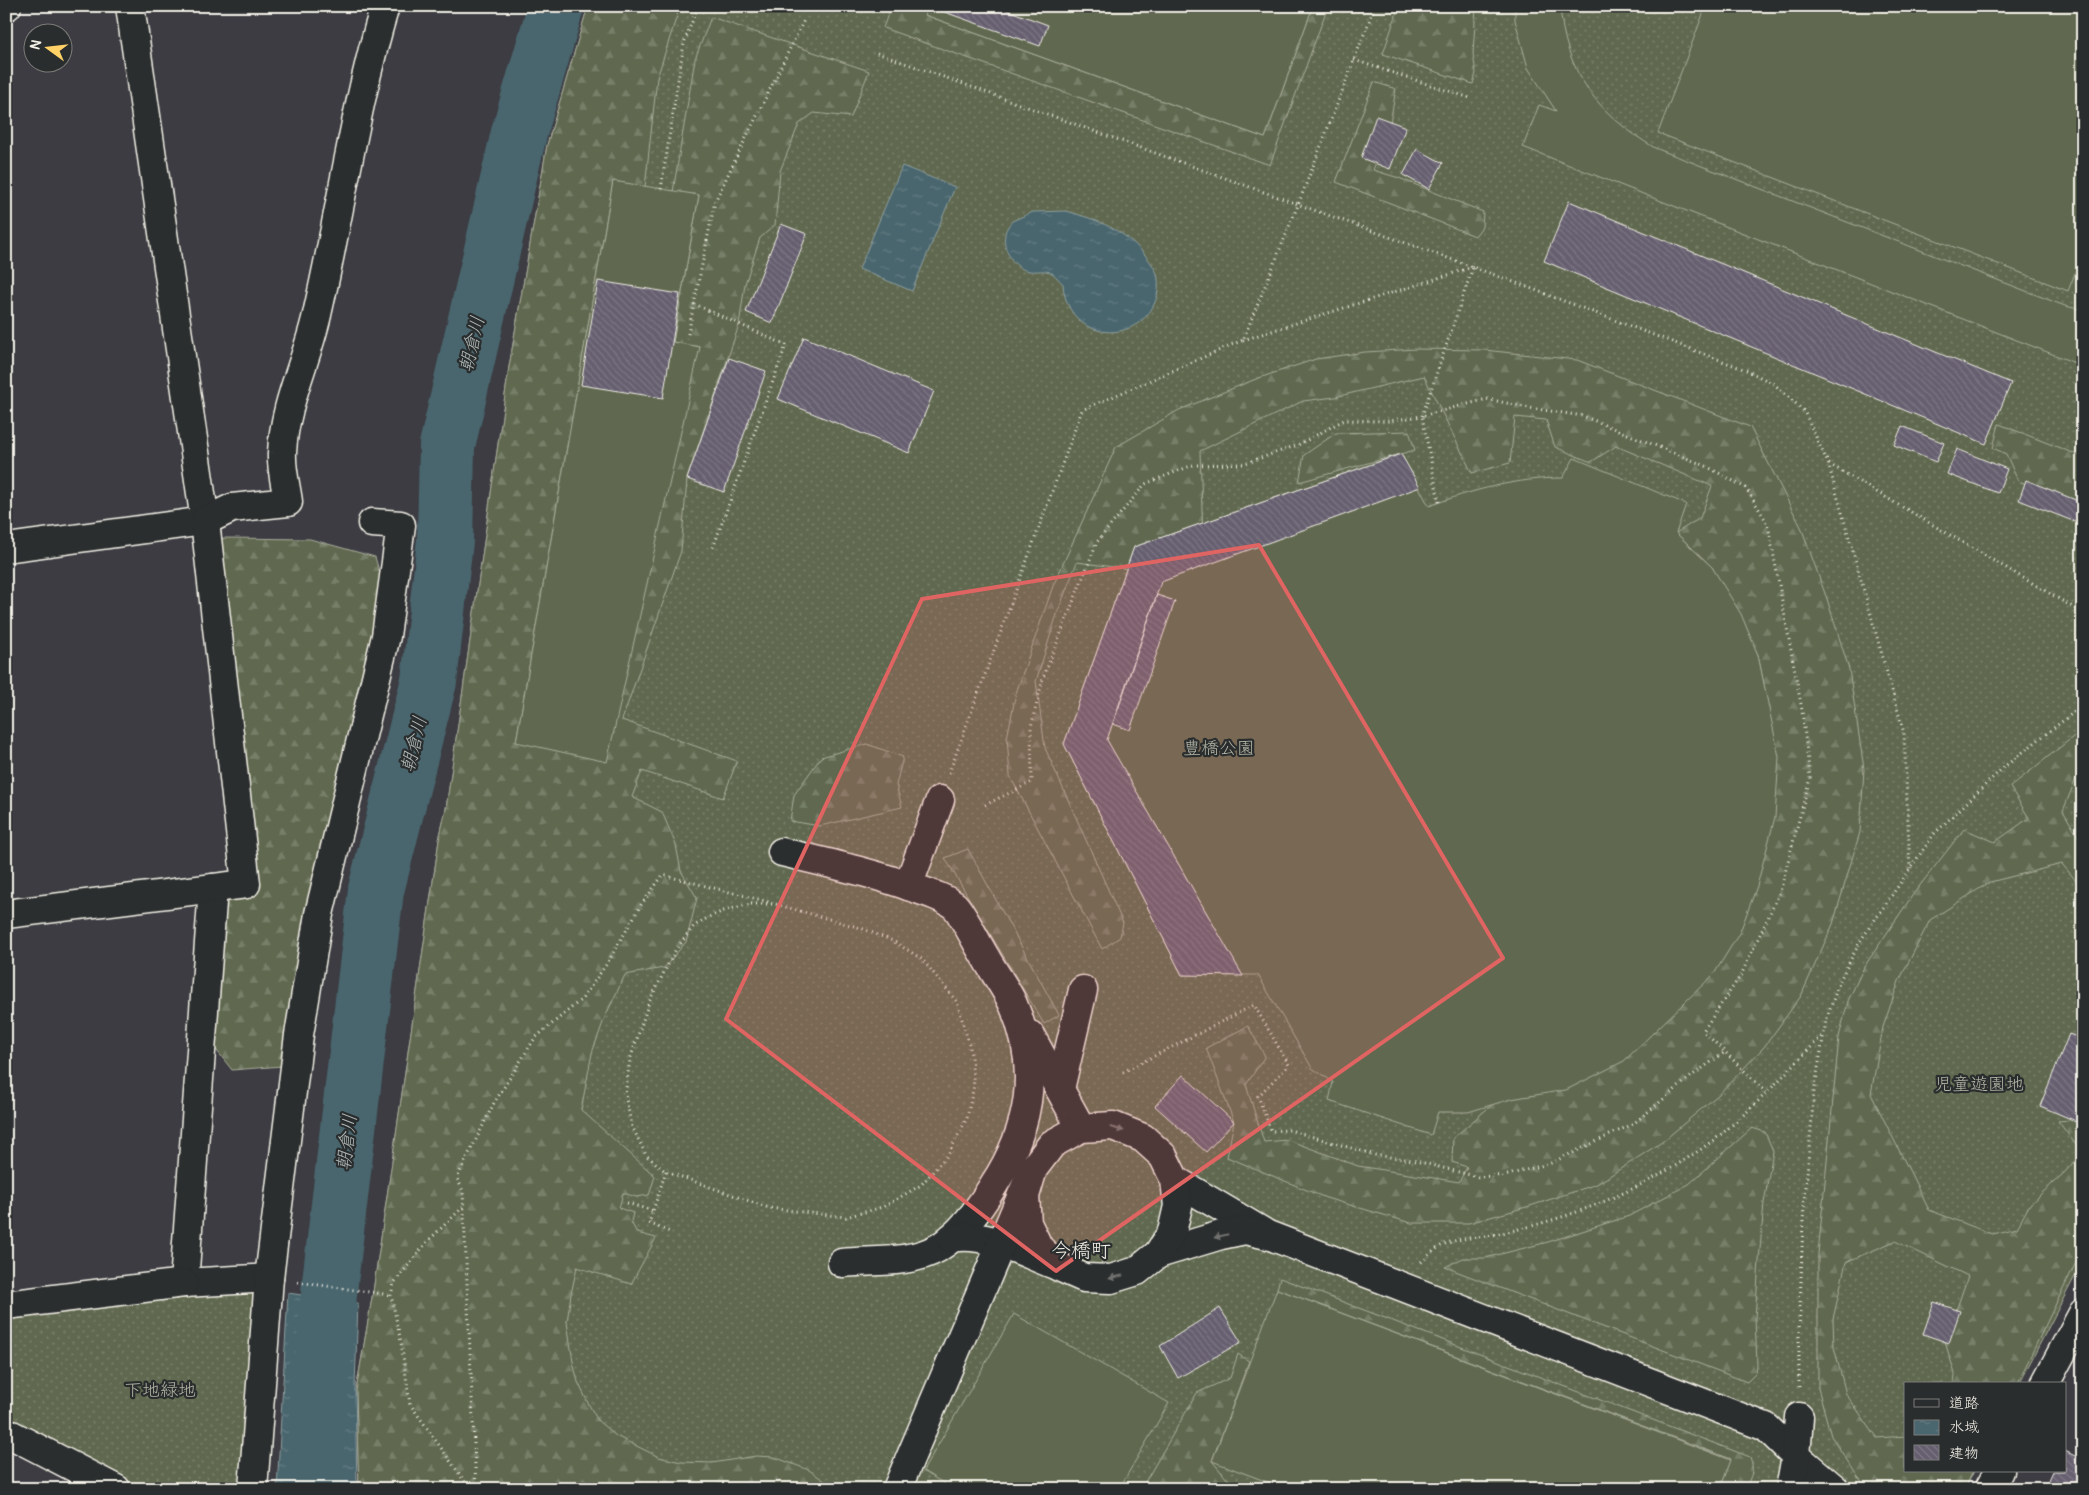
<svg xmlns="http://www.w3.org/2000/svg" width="2089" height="1495" font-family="Pangolin,'Klee One',sans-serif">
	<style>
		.grass { fill: url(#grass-dots); stroke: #aaad9c }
		.forest { fill: url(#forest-firs); stroke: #aaad9c }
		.garden { fill: #606950; stroke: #aaad9c }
		.water { fill: url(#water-ripples); stroke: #8e9e9f }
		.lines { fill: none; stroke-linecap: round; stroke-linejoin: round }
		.river { stroke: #4a666e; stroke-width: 56 }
		.building { fill: url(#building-back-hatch); stroke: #f4f1e8 }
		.minor-casing { stroke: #f4f1e8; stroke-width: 31 }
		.path { stroke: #f4f1e8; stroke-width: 3; stroke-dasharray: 1 4; stroke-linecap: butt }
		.minor { stroke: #2a2d2e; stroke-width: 28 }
		.oneway { fill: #71726f }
		.marked { fill: #df6462; fill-opacity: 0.2; stroke: #df6462; stroke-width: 4; stroke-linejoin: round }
		.labels { text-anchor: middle; stroke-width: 4.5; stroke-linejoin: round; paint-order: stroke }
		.park-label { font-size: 18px; fill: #b1b4a4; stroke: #2a2d2e }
		.water-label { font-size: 19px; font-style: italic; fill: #b0b9b7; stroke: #2a2d2e }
		.quarter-label { font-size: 20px; fill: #f4f1e8; stroke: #2a2d2e }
	</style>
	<defs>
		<pattern id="grass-dots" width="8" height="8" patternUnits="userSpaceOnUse" patternTransform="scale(1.25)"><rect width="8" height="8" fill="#606950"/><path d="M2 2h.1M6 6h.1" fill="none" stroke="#777f69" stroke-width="1.8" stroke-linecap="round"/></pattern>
		<pattern id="forest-firs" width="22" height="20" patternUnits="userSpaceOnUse" patternTransform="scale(1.25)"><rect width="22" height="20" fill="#606950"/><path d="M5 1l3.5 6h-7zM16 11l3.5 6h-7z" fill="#777f69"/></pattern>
		<pattern id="water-ripples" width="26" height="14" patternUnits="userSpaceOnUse" patternTransform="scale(1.25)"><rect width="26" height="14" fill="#4a666e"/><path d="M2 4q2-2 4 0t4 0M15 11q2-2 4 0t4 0" fill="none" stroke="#657c83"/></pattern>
		<pattern id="building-back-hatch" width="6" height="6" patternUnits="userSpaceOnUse" patternTransform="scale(1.25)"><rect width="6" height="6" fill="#665f70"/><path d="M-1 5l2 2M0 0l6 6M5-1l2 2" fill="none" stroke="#7c7684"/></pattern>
	</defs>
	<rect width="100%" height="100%" fill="#3c3c42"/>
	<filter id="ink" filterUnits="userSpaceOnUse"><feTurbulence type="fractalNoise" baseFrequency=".02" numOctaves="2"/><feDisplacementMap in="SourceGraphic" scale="10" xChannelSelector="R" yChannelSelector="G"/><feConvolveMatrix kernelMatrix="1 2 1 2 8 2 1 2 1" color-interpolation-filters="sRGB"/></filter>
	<g filter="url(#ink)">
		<g class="grass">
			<path d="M588,6h1495v1255l-64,123h-114v87h69l-9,18h-1606l-3,-98 17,-99 66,-452 7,-31 63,-442 38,-222z"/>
			<path d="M269,1278l-16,211h-138l-109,-57v-124z"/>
		</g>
		<g class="forest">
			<path d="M588,6h92l-23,72 -12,109 -32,-6 -97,561 184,-395 -27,-5 26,-147 -26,-3 22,-133 16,-42 158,54 -18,46 -37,-4 -15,11 -19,47 -5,54 -15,13 -15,46 -6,41 -52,154 -6,72 -59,169 115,41 -14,37 -81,-27 -10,26 30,15 14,33 5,26 16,27 -11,44 -22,26 -39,7 -20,42 -13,36 -11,57 74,66 -6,19 -13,2 -13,-4 -4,15 14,5 -2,9 6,11 19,5 -25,46 -54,-17 -6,27 -4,28 6,40 5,20 10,21 10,18 18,15 43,21 22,5 31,1 44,-7 18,1 35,13 27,19h-477l-3,-98 17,-99 66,-452 7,-31 63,-442 38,-222z"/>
			<path d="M891,6h37l-3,9 340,123 48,-132h15l-58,159 -387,-137z"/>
			<path d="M1399,6h77l-3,48 3,19 -3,11 -90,-30z"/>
			<path d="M1374,82l22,7 -7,40 -16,41 26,8 84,34 -1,15 -7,9 -139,-54z"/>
			<path d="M1416,349l68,1 93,10 173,67 51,100 26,72 22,70 15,100 -4,63 -27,92 -32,72 -37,51 -45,47 -57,48 -65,42 -67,22 -61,17h-58l-85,-25 -99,-41 7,-35 -28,-74 42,-22 17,30 -19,29 18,57 24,-2 70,26 101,16 8,-15 -15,-5 1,-24 41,-35 17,-4 256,-399 -9,-45 -46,-88 -36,-34 24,-15 12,-32 -96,-40 -25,16 -36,-15 -9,-27 -31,-3 -5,46 -38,10 -48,-97 -89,21 -32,4 -103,50 3,87 -75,31 -51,-7 -20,52 -21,67 9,67 78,175 -3,14 -18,12 -92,-173 -3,-38 9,-45 37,-107 63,-139 63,-37 77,-31 60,-20 49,-7z"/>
			<path d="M1999,424l84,33v46l-65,-22 -12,-27 -13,-6z"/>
			<path d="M1409,431l6,19 -116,32 5,-27 32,-22z"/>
			<path d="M227,538l83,1 65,18 7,24 -87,484 -63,5 -29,-37 10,-145 32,-4 -34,-345z"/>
			<path d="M2083,729v32l-20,50 20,34v44l-21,-25 -72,18 -60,38 -31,61 -16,46 -12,67 58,116 63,24 25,-6 13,-24 34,-31 18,-20 -24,-32 25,-2v129l-66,136h-63l1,-10 -10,-32 23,-66 -73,-35 -49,21 -13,57 1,28 12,47 31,44 28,-2v35h68l-8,18h-96l-11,-12 -27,-41 -13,-48v-134l21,-217 9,-36 16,-34 50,-74 50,-64 31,13 34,-24 -19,-31z"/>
			<path d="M867,744l36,13 -7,28 6,22 -82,19 -30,-5 4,-26 27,-38z"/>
			<path d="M968,849l91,166 -15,9 -99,-166z"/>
			<path d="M1752,1128l13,4 8,19 -9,52 -5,58 -4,57 2,47 -1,8 -9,9 -302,-115 18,-9h22l63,-16 81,-26 60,-32z"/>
			<path d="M1280,1278l470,179c5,12 1,20 -5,32h-25l11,-30 -454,-170z"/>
			<path d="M1238,1354l11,7 -37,100 15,18 25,10h-111l56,-96 33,-15z"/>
		</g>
		<g class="garden">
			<path d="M928,6h385l-48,132 -340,-123z"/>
			<path d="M1515,6h45c5,67 39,109 95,142l410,158 18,4v56l-560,-219 16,-42 17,6 -28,-43 -13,-48z"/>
			<path d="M1706,6h377v247l-15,38 -410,-158z"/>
			<path d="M613,181l86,14 -26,147 27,5 -93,415 -91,-20z"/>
			<path d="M1401,454l28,52c43,-16 88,-28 134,-28l11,-20 112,46 -10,29 36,34 29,47 17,41 21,102 -4,60 -18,69 -17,46 -26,42 -90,87 -58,29 -55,9 -43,13h-30l-7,23 -102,-34 4,-19 -21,-14 -54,-93h-76l-118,-231 70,-197z"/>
			<path d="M1277,1289l454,171 -11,29h-434l-74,-28z"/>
			<path d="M1014,1314l155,89 -50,86h-166l-30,-18z"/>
		</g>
		<g class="water">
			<path d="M902,166l53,21 -43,104 -53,-22z"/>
			<path d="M1066,211c30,8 59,19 79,44 4,5 10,13 12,19 9,40 -32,70 -68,53 -16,-8 -25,-25 -26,-43 -3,-3 -7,-8 -11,-11 -7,-4 -16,-1 -23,-2 -15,-2 -27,-22 -24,-36 0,-5 4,-10 7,-14l21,-9z"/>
			<path d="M288,1293l70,10 -3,84 2,102h-80z"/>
		</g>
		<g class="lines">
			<path class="river" d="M312,1489l18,-207 46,-392 53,-209 16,-140 2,-95 72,-313 37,-127"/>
		</g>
		<g class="building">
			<path d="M940,6h56l52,19 -8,21 -101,-36z"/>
			<path d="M1376,116l30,11 -16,42 -29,-11z"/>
			<path d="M1417,149l26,14 -14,26 -26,-14z"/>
			<path d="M1569,201l442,182 -25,61 -442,-183z"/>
			<path d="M781,224l26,10 -35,89 -26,-11z"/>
			<path d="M598,281l82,13 -17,104 -82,-13z"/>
			<path d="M804,337l130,54 -25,62 -131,-54z"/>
			<path d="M729,358l37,13 -42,121 -37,-13z"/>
			<path d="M1902,426l42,17 -8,19 -42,-17z"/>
			<path d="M1957,449l50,20 -9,24 -51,-19z"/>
			<path d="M1401,454l19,33 -259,95 -54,158 136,236 -61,-1 -118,-231 70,-197z"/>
			<path d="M2026,480l57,23v22l-64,-25z"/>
			<path d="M1157,595l18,6 -45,129 -17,-6z"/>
			<path d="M2069,1034l14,5v85l-43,-18z"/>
			<path d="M1183,1075l51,47 -28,30 -51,-46z"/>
			<path d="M1934,1302l26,9 -11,32 -26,-9z"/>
			<path d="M1220,1308l21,34 -63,36 -18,-32z"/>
			<path d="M2065,1451l18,9v29h-38l8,-18h12z"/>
		</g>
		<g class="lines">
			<defs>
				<g id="minor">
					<path d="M6,6h1"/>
					<path d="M6,548l199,-27 -75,-515"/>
					<path d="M782,852c46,11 91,21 135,37 12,4 28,9 38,17 7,7 24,41 31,52 8,15 20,30 27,46 28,65 18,124 -20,182 -14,23 -31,47 -55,62 -28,16 -64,12 -96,15"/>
					<path d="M908,886l32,-86"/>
					<path d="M213,888l-29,395 85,-5"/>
					<path d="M6,914l240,-30 -41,-363 27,-13 56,-6c-2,-16 -7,-33 -6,-49 2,-50 26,-94 36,-143 23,-101 37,-204 67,-304"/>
					<path d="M1030,1035l51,93"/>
					<path d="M1060,1089l23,-99"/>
					<path d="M1175,1180l88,52"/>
					<path d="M951,1238c35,-7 72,15 104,27"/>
					<path d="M1158,1254l63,-19 24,-5 23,5 498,192 30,29 39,33"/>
					<path d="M6,1305l178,-22"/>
					<path d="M2045,1384l38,-71"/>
					<path d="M6,1432l110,57"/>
					<path d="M253,1489l16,-211 30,-243 20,-121 67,-278 15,-111 -29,-2"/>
					<path d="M897,1489l136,-320 19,-25 29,-16 32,-2 30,12 20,18 12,24 3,26 -6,26 -14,22 -21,17 -26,8 -27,-1 -25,-11 -20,-19 -12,-25 -2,-27 8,-27"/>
					<path d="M1790,1489l6,-33 3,-39"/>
					<path d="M1989,1489l10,-18"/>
				</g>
			</defs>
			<use href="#minor" class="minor-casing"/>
			<g class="path">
				<path d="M877,53l629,226 240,91 28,14 30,27 24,52 76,270 6,136"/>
				<path d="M1354,60l116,38"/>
				<path d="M661,189l23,-146 14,-37"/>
				<path d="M694,304l92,41 -73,203"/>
				<path d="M687,339l28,-138 89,-181"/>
				<path d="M1243,340l230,-73"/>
				<path d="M1829,464l254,149"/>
				<path d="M1439,502l-17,-86 65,-17 43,9 53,8 123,50 40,22 22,36 34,186 8,68 -30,114 -39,83 -38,56 22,21"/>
				<path d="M949,773l133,-363 161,-70 55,-135 77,-199"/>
				<path d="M985,805l47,-23 -1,-55 12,-49 54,-136 48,-58 48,-19 50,-1 55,-19 46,-25 44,1 34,-5 51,-149"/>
				<path d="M751,904h24l86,24 32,13 29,18 35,43 13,45 4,38 -7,33 -18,35 -28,32 -38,22 -37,10 -77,-9 -104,-37 -19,-16 -14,-29 -7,-31 5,-35 19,-58 27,-53 18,-23 15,-9 17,-7z"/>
				<path d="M1123,1072l131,-67 35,60 -31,31 13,35 19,-1 85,25 37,5 66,17 30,-2 43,-12 82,-39 60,-49 32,-23 41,40"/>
				<path d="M666,1171l-17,52 23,10"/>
				<path d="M627,1203l26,8"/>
				<path d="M463,1207l-36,35 -33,41 -3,12 10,47 9,62 60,85"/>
				<path d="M1421,1262c6,-5 12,-11 18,-15 17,-10 40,-9 59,-13 28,-6 57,-14 84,-24 47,-17 93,-41 133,-71 39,-30 73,-69 107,-103"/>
				<path d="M298,1282l93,13"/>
				<path d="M1799,1387v-53l4,-113 11,-129 12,-71 14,-41 21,-40 73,-106 71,-68 78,-61"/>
				<path d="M476,1489l-13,-298 -6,-13 37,-75 41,-65 47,-39 26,-37 33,-57 22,-30 106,27"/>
			</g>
			<use href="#minor" class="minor"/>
		</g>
		<defs><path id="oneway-solid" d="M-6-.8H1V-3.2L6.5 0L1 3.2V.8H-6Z" transform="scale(1.25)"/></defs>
		<g class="oneway">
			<use href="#oneway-solid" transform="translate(1117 1129) rotate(15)"/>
			<use href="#oneway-solid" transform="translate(1221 1236) rotate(166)"/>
			<use href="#oneway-solid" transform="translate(1116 1277) rotate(166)"/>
		</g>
	</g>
	<path class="marked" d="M1259,545l244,413 -447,313 -330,-252 196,-420z"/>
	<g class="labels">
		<g class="park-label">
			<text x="1219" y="754">豊橋公園</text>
			<text x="1979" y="1090">児童遊園地</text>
			<text x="160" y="1396">下地緑地</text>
		</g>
		<g class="water-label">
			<text transform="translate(471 344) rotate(-77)" y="7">朝倉川</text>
			<text transform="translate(413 744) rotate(-76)" y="7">朝倉川</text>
			<text transform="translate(346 1142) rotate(-83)" y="7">朝倉川</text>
		</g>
		<g class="quarter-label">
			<text x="1081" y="1257">今橋町</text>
		</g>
	</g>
	<rect width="2089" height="1495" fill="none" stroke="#2a2d2e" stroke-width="25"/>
	<rect x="12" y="12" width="2064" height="1470" fill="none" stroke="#f4f1e8" stroke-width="2" filter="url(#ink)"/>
	<rect x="1904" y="1382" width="162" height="90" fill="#2a2d2e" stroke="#7b7b78"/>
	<rect x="1914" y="1399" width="25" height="8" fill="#2a2d2e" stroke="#7b7b78"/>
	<text x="1949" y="1408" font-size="15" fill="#f4f1e8">道路</text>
	<rect x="1914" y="1420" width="25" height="15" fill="url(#water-ripples)" stroke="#7b7b78"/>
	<text x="1949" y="1432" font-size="15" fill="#f4f1e8">水域</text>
	<rect x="1914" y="1445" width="25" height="15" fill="url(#building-back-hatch)" stroke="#7b7b78"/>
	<text x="1949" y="1458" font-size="15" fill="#f4f1e8">建物</text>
	<g transform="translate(48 48) rotate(285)"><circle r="24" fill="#2a2d2e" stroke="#7b7b78"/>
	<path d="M0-4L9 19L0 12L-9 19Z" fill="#ffd166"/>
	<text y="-8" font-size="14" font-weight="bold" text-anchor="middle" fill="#f4f1e8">N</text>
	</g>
</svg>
